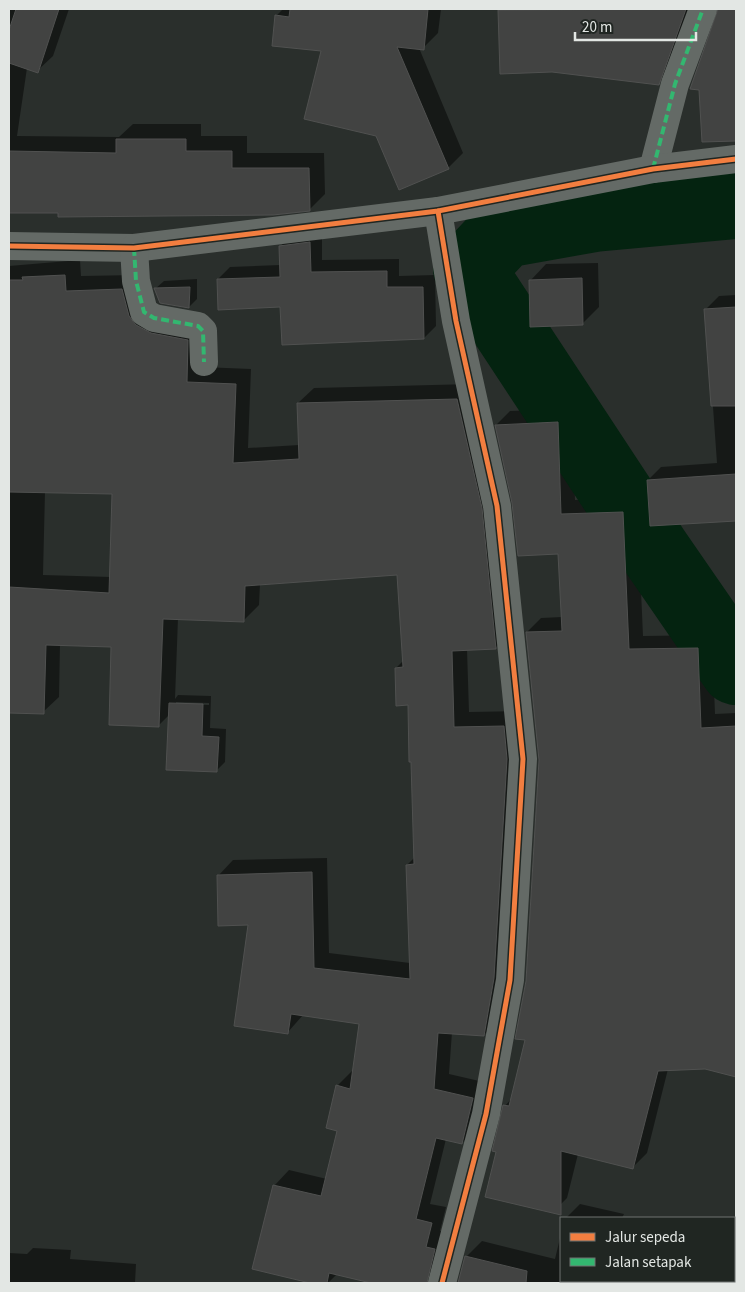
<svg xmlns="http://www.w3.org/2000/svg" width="745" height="1292" font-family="'Source Sans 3',sans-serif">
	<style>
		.shadow { fill: #0007; fill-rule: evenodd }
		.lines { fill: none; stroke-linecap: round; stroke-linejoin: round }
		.river { stroke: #042310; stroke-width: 72 }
		.building { fill: #424342; stroke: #505150 }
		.minor { stroke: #646a66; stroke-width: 28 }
		.quiet { stroke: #33b770; stroke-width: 4; stroke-dasharray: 8 4; stroke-linecap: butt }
		.cycleway-casing { stroke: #202622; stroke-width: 8 }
		.cycleway { stroke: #f27e40; stroke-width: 5 }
	</style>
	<rect width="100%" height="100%" fill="#2a2f2c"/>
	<g class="shadow">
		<path d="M9,9h60l-16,47 -16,15 -10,-3 -10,68 102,1 14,-13h68v12h46v17h77l1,41 -16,16 -250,1 -50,-2z"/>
		<path d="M283,9h158l-3,24 -15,15h-4l44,105 -15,15 -71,-33 -55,-85 -46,-34z"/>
		<path d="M500,9h196l-22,59 -16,16 -159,-74z"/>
		<path d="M720,9h16v131l-33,1z"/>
		<path d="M322,231v29l77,-1v17l36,-1 1,51 -12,12 -142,-33 -64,-26 12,-12 50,-2v-18l12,-13z"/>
		<path d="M80,260l1,16 56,-1 7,25 59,25 -1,42 49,2 -3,79 51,-3 -1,-42 16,-15 158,-4 39,249 -16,15 -28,1 2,63 50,-1 -20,308 -15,16 -32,-3 -3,42 39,9 -11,45 -15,15 -16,-4 -16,65 16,3 -6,24 9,2 4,50h6l7,-26 16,-16 73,18 6,-25v47h162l-1,2h-345l-40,-9 -9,9h-13l-61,-15 20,-82 15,-16 38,9 12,-49 -2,-44 16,-16 7,-47 -57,-8 -15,17 -38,-108 -32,-48 15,-16 94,-2 2,95 81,10 -3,-98 8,-8 -6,-153 -13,-36 8,-8 -6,-87 -138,11 -1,21 -15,15 -66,-2 -3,81 3,-4 33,1 -1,32 16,1 -1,33 -9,9 -47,-56 -10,10 -47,-79 -52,-2 -1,53 -16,15 -34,-1v-445zM45,492l68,1 -2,84 -68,-2zM176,702l33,1v2l-33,-1z"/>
		<path d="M598,263l1,44 -16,16 -53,-42 16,-17z"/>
		<path d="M197,279v20l-8,8 -34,-18 9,-8z"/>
		<path d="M736,295v225l-85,5 -3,-45 13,-13 56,-4 -11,-154 13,-13z"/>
		<path d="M572,409l3,91 62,-2 6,138 69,-1 3,79 21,-1v363l-31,-8 -37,1 -21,84 -14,14 -55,-13 -11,44 -14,14 -56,-61 8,-45 7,-8 14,-59 14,-279 -13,-128 14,-14 21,-1 -2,-64 -46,-50 -18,-78 14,-14z"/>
		<path d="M580,1204l44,10 -2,4h-56z"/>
		<path d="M33,1248l38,2 -1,9 66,5 -1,19h-126v-30l18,1z"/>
	</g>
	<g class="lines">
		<path class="river" d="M736,203l-142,13 -90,16 -35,37 185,281 82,119"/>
	</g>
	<g class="building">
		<path d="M16,9h43l-21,64 -29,-10v-33z"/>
		<path d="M290,9h138l-4,41 -27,-3 52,122 -50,21 -23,-54 -72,-17 17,-68 -49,-5 3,-31 14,2z"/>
		<path d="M686,9l-27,76 -107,-13 -52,2 -2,-64z"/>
		<path d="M718,9h18v132l-34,1 -3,-52 -9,-1z"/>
		<path d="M116,139h70v12h46v17h77l1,43 -37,4 -215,2v-4h-49v-62l107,2z"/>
		<path d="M310,242l1,30 76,-1v16h36l1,52 -142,6 -2,-38 -62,3 -1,-31 63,-2 -1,-31z"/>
		<path d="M65,275l1,16 56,-2 7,27 7,9 15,8 37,7 -1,42 49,2 -3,79 66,-4 -2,-56 160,-4 25,109 14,141 -44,2 2,76 50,-1 3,33 -13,219 -10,58 -46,-3 -4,56 39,9 -11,46 -26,-6 -20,81 16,4 -6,24 9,2 -8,34h-56l-42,-10 -2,10h-17l-58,-14 21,-84 48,11 16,-65 -11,-3 10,-43 14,4 9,-65 -68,-10 -3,20 -54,-8 14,-101 -30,1 -1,-51 95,-3 2,96 96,11 -4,-114 8,-1 -3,-102h-2l-1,-57 -12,1 -1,-38 8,-1 -6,-92 -152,11 -1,36 -81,-3 -4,108 -50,-2 2,-78 -65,-2 -2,69 -35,-1v-126l100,6 3,-99 -103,-2v-212h14l-1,-3z"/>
		<path d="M582,278l1,47 -53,2 -1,-47z"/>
		<path d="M190,287l-1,21 -29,-5 -6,-15z"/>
		<path d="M736,307v99h-25l-7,-97z"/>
		<path d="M558,422l3,92 62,-2 6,137 69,-1 3,80 35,-2v351l-31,-8 -47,2 -25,98 -72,-18v64l-76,-18 11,-45 -4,-1 11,-46 6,1 16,-66 -10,-1 11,-58 13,-221 -13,-128 36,-1 -4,-77 -40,2 -6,-53 -17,-78z"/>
		<path d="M736,474v47l-86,5 -3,-46z"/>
		<path d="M169,703l34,1 -1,32 17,1 -2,35 -51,-2z"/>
		<path d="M465,1256l62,15 -1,12h-68z"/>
	</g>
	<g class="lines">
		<g class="minor">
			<path d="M653,169l22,-85 28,-75"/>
			<path d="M438,211l18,110 41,185 26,253 -13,221 -24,134 -44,169"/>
			<path d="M9,246l125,2 304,-37 215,-42 83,-10"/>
			<path d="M134,248l2,33 8,31 10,6 44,8 5,5 1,31"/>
		</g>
		<g class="quiet">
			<path d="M653,169l22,-85 28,-75"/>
			<path d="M134,248l2,33 8,31 10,6 44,8 5,5 1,31"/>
		</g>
		<defs>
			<g id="cycleway">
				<path d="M438,211l18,110 41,185 26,253 -13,221 -24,134 -44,169"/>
				<path d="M9,246l125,2 304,-37 215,-42 83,-10"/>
			</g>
		</defs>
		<use href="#cycleway" class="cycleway-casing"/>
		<use href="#cycleway" class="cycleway"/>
	</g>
	<rect width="745" height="1292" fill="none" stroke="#e3e7e4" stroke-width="20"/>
	<rect x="560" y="1217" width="175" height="65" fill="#202622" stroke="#6e7370"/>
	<rect x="570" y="1233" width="25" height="8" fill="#f27e40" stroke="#6e7370"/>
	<text x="605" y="1242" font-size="15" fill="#e3e7e4">Jalur sepeda</text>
	<rect x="570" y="1258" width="25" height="8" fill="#33b770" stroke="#6e7370"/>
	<text x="605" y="1267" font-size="15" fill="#e3e7e4">Jalan setapak</text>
	<path d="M575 32v8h121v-8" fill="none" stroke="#e3e7e4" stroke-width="2.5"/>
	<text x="582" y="32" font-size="15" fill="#e3e7e4" stroke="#202622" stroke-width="4" paint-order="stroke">20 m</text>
</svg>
